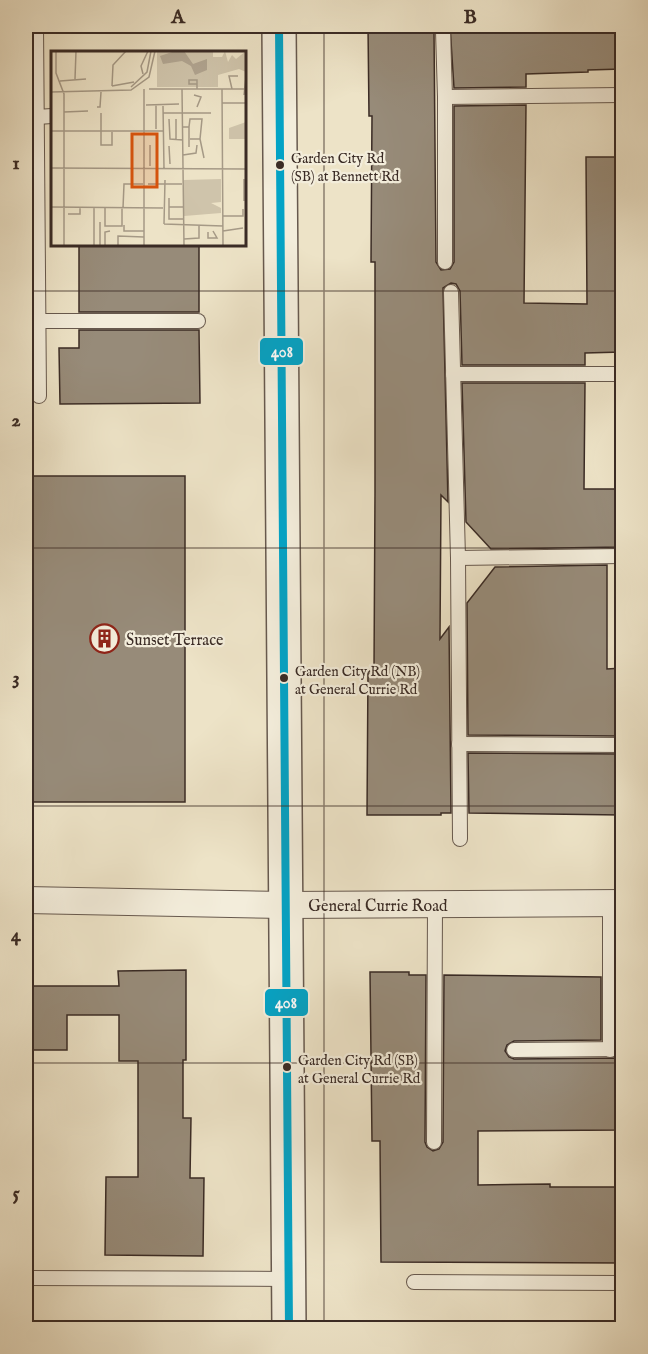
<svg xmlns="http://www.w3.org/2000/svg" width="648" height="1354" font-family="'IM FELL English',serif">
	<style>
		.building { fill: #978b79; stroke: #3a2b25; stroke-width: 1.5 }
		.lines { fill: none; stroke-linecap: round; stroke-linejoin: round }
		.service-casing { stroke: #67594e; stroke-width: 16 }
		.minor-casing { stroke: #67594e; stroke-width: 28 }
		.tertiary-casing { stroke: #67594e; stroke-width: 36 }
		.service { stroke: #f3eddb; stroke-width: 14 }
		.minor { stroke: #f3eddb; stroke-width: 26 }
		.tertiary { stroke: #f3eddb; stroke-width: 33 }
		.bus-1-casing { stroke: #f3eddb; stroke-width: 12 }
		.bus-1 { stroke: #03a3c6; stroke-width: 8 }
		.grid { fill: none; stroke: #3a2b25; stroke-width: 1.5; stroke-opacity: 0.55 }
		.bus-dot { fill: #3a2b25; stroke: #f3eddb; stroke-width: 2 }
		.labels { text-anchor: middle; stroke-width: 4.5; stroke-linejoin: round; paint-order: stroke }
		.bus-label { font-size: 14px; fill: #3a2b25; stroke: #f3eddb; text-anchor: start }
		.poi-label { font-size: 16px; fill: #3a2b25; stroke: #f3eddb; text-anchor: start }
		.street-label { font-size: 16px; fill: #3a2b25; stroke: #f3eddb }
		.inset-road { fill: none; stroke: #a59986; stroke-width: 1.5 }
		.view { fill: #d7540e; fill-opacity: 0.15; stroke: #d7540e; stroke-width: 3 }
		.inset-edge { fill: none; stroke: #3a2b25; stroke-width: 3 }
		.line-badge { stroke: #f3eddb; stroke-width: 2 }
		.badge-label { font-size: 16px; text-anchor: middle; font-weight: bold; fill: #fff }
		.neatline { fill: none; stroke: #3a2b25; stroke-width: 2 }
		.grid-label { font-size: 20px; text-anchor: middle; font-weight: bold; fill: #3a2b25 }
	</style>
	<rect width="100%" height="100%" fill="#ede3c7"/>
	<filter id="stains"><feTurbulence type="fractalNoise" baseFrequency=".00333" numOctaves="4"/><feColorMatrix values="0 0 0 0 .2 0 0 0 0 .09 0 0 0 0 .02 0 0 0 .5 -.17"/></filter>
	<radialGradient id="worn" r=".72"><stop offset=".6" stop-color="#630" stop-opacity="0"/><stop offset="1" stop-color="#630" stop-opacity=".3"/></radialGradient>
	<g class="building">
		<path d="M368,26h68l-2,5 2,231 5,8 9,-1 4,-7v-156l72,-1 -2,198 63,1 -1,-147h36v195l-37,1v12h-123l-2,-74 -4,-7 -5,-1 -8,5 5,214 -7,-7 -1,144 9,-12 2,186h-10v2h-74l1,-144h6l1,-178v-231h-4l1,-146h-3z"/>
		<path d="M450,26h172v43l-34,1v2l-62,2v13l-72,1z"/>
		<rect x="79" y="246" width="120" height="66"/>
		<path d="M79,330h120l1,73 -140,1 -1,-56h20z"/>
		<path d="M462,383h123l-1,106h38v58l-131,2 -25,-27z"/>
		<rect x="26" y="476" width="159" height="326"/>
		<path d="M607,565v104l15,-1v68l-154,-1 -1,-132 28,-36z"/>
		<path d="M468,753l154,1v61l-153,-2z"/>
		<path d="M186,970v90h-3v58h8l-1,60h14l-1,78 -98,-1 1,-78h32v-116h-19v-46h-52v35h-41v-64h93l-1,-15z"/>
		<path d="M370,972h39v3h17l-1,167 2,5 6,4 6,-2 4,-7 1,-167 157,2v63l-87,1 -7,4 -2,6 4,6 5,2 108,-1v72l-144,1v54l72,-1v3h72v76l-241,-1 -1,-121h-8z"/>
		<rect x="619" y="977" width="3" height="63"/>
	</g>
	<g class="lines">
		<defs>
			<g id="service">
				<path d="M36,26l3,370"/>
				<path d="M443,31l2,66v165"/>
				<path d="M445,97l177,-2"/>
				<path d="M37,117l15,-1"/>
				<path d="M451,292l7,266 2,281"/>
				<path d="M39,321h159"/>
				<path d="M453,374h169"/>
				<path d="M458,558l164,-2"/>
				<path d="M459,744l163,1"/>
				<path d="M610,903v147"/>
				<path d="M514,1050l108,-1"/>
				<path d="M434,1142l1,-238"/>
				<path d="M26,1278l263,1"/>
				<path d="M414,1282l208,1"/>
			</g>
			<path id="minor" d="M26,900l259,5 337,-2"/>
			<path id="tertiary" d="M279,26l10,1302"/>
		</defs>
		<use href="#service" class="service-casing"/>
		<use href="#minor" class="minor-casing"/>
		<use href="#tertiary" class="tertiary-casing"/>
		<use href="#service" class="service"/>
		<use href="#minor" class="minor"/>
		<use href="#tertiary" class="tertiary"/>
		<defs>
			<path id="bus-1" d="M279,26l10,1302"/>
		</defs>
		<use href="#bus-1" class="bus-1-casing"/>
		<use href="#bus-1" class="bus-1"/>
	</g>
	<path class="grid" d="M324,26v1302M26,291h596M26,548h596M26,806h596M26,1063h596"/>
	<defs>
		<symbol id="building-ring" viewBox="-11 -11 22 22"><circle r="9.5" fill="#f3eddb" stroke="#8f2418" stroke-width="1.5"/><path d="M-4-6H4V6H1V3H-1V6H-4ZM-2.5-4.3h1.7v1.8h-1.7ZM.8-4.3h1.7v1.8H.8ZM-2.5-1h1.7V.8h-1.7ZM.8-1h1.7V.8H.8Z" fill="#8f2418"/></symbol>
	</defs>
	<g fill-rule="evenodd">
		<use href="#building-ring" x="88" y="622" width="33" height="33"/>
	</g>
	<g class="bus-dot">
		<circle cx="280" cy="165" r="5"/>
		<circle cx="284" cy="678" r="5"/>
		<circle cx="287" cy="1067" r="5"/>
	</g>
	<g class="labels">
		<g class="bus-label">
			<text x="291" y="163">Garden City Rd<tspan x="291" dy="18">(SB) at Bennett Rd</tspan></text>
			<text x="295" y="676">Garden City Rd (NB)<tspan x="295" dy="18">at General Currie Rd</tspan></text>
			<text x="298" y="1065">Garden City Rd (SB)<tspan x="298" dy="18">at General Currie Rd</tspan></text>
		</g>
		<g class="poi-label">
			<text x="126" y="645">Sunset Terrace</text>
		</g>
		<g class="street-label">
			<text x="378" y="911">General Currie Road</text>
		</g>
	</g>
	<g transform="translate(51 51)">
		<rect width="195" height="195" fill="#ede3c7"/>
		<path d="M106,0h56v6h9l3,-6 3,11 4,-7 4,4 10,-8v21l-7,-3 -21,6v12h-61zM195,71v17h-17v-11zM170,128v23l-10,1 10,5v5l-37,3v-36z" fill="#cfc4ab"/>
		<path d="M124,0h9l9,13 14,-5v11l-12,5 -4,-9 -9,-5 -19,3 -3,-8z" fill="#b0a490"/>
		<path class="inset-road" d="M5,0v22l8,21v152M92,23l-2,-8 7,-15M24,28l1,-28M9,30l26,-2M146,33h-8v-4h8v9M61,35l22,-4M61,35l1,-21 13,-14M80,36l16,-15 4,-21M93,38v157M98,38h97M131,38l2,157M171,38l1,157M181,38l-3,-13h9M0,41l80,-2 18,-13 6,-26M143,44l7,2 -4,10M193,44l2,-18M171,52h24M95,54l33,-1M105,54v24M112,55l1,63M46,56h3l1,-15M13,61l24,-1M50,62v32h11v-13M112,62h48M118,68l1,20 13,1M125,68v21M132,76h6v20M138,76l1,-8h12l-2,20h-10M0,80h112M149,88l4,19M99,94v21M118,95l1,18M132,104l13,-2 1,-8M0,117l195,1M193,128v22M97,133h34M118,147v9h14M0,156l112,1M118,156v12h14M43,157v38M54,157v18h17v-18M72,157l1,-24h19M17,163h12v-7M172,165h20v-7M49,171v24M113,173l59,2M113,173l1,-44M73,174v6h20M172,180l20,-3M157,181v6h9l-4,-7M133,188l15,-1v-12M54,195v-14l5,-1M67,195v-10l26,1"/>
		<path class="view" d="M81,83h25v53h-25z"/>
		<rect width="195" height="195" class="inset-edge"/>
	</g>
	<g class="line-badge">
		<rect x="259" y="337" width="45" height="29" rx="6" fill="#03a3c6"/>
		<rect x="264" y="988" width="45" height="29" rx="6" fill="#03a3c6"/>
	</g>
	<g class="badge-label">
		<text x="282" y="357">408</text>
		<text x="286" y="1008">408</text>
	</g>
	<rect width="648" height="1354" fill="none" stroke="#ede3c7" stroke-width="66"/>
	<rect x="33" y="33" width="582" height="1288" class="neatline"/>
	<g class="grid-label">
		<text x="178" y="23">A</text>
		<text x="470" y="23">B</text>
		<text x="16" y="169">1</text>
		<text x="16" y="426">2</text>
		<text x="16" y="684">3</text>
		<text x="16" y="941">4</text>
		<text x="16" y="1199">5</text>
	</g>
	<rect width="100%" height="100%" filter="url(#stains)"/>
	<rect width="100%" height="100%" fill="url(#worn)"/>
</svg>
